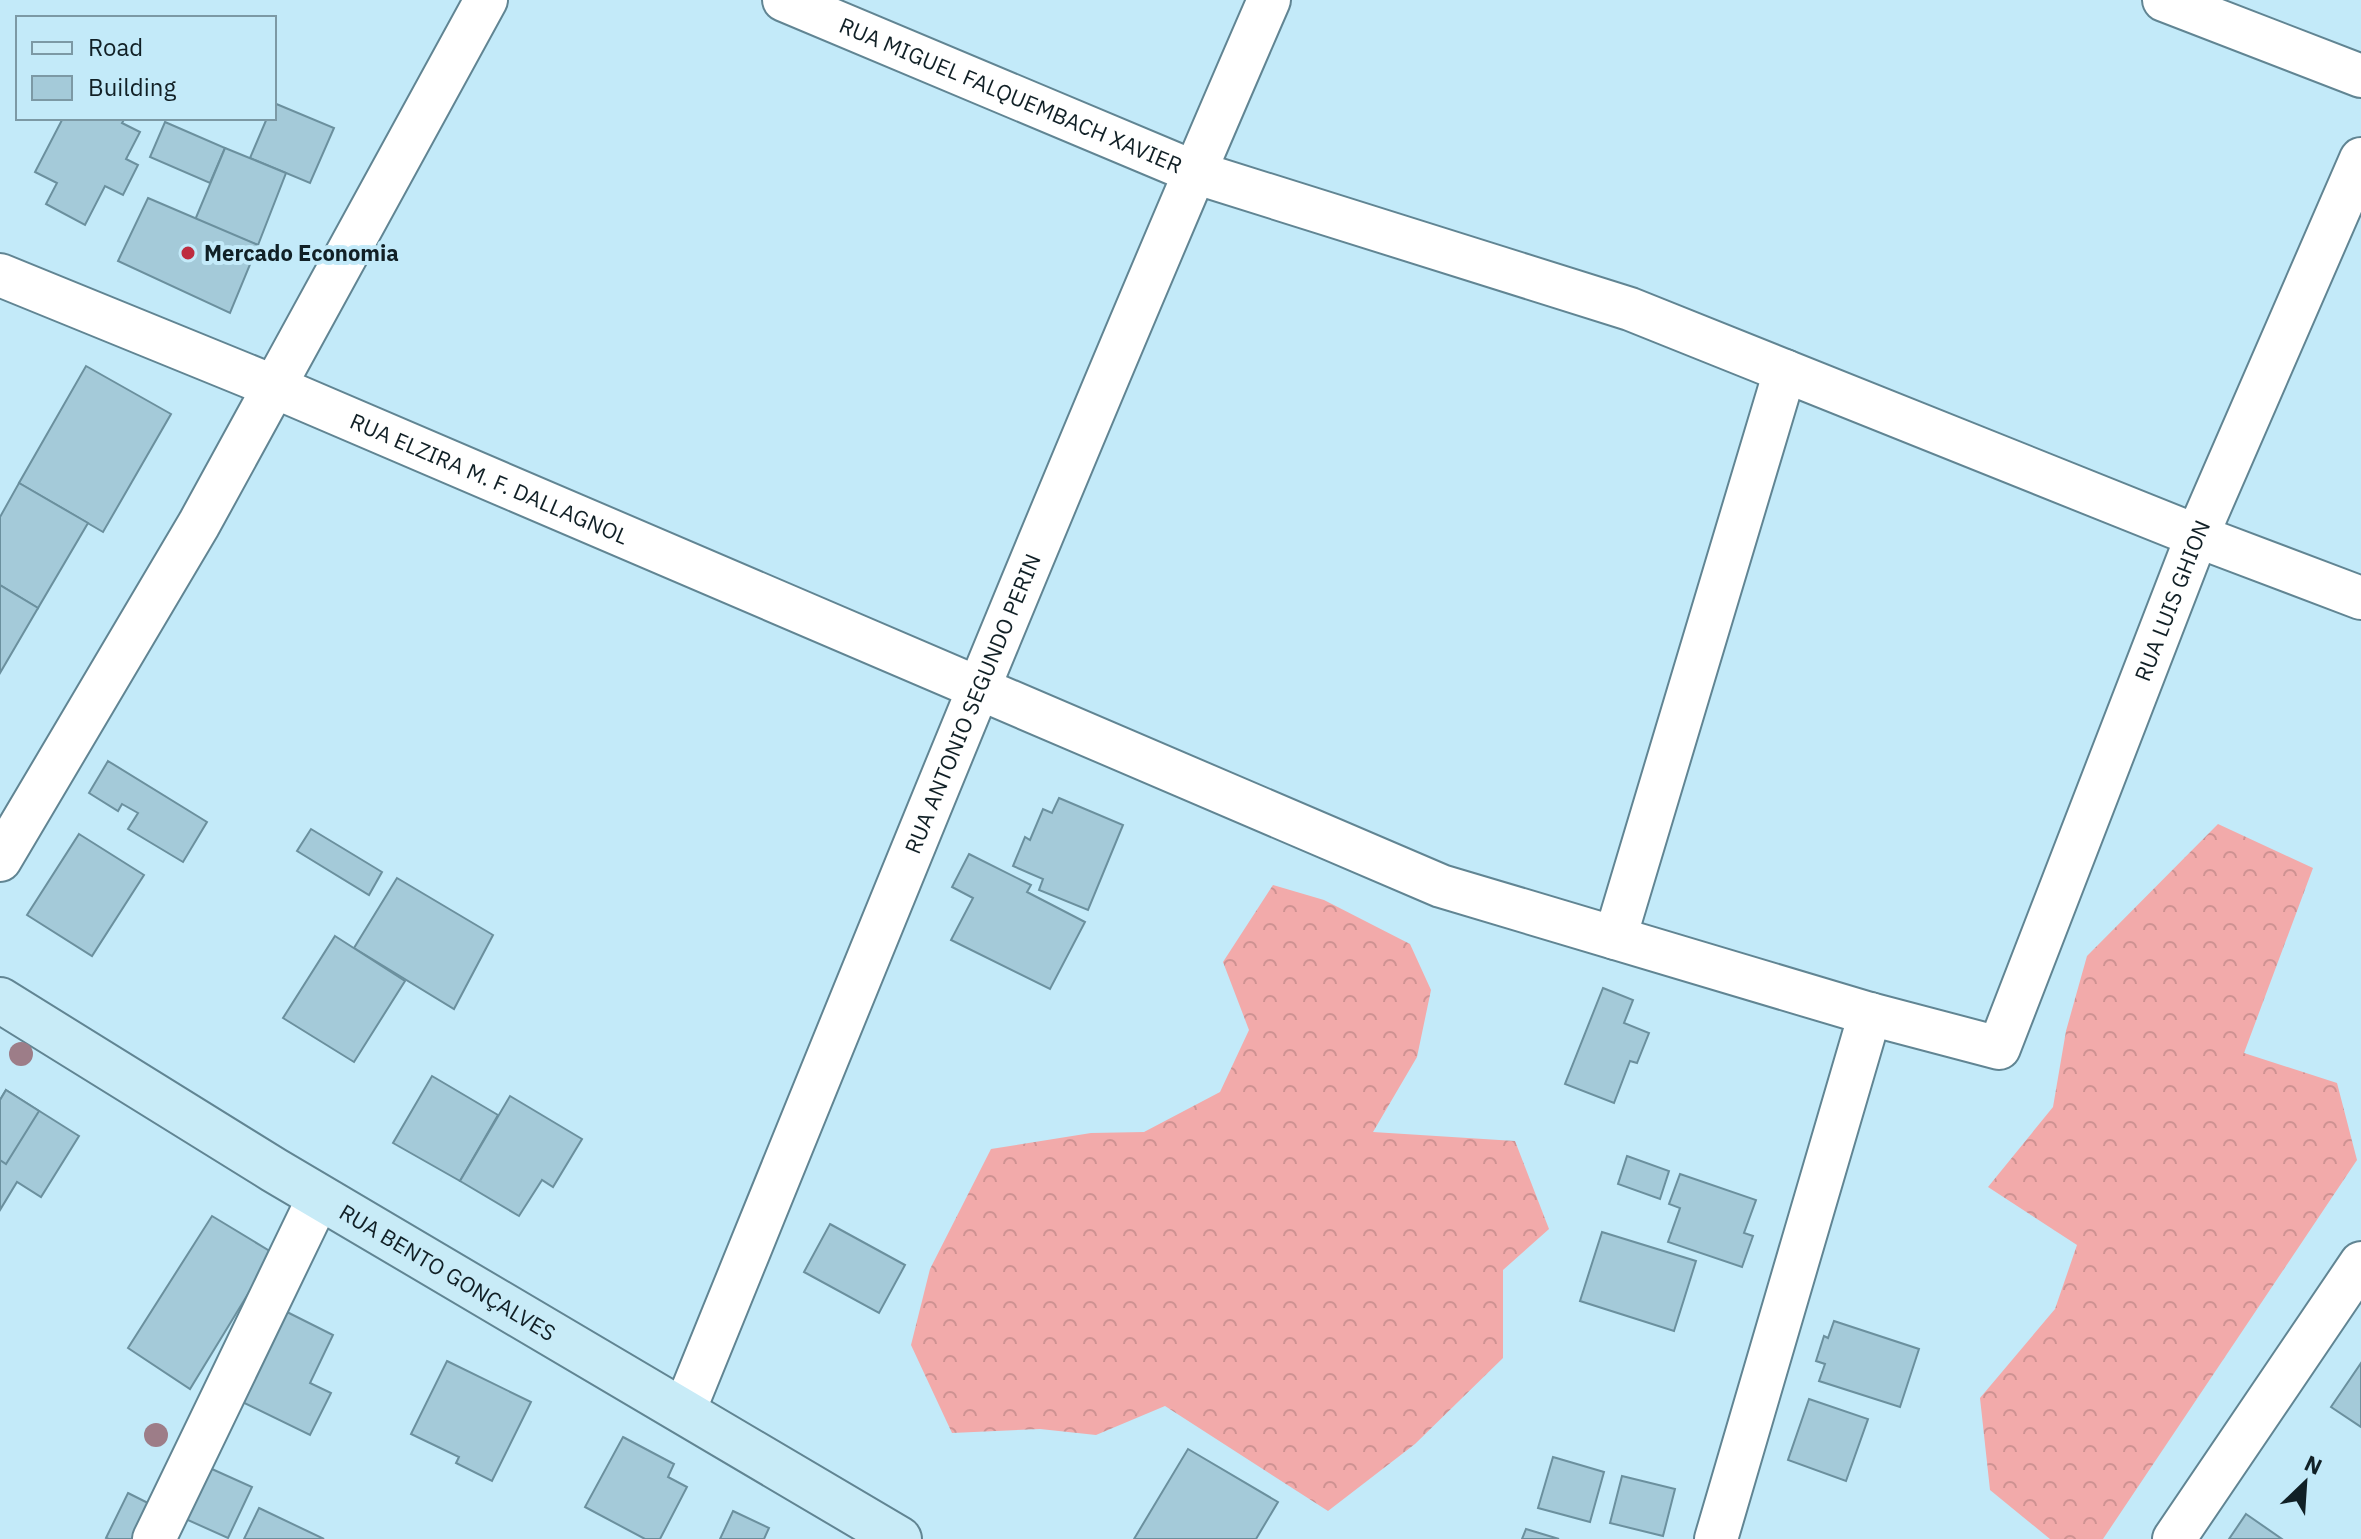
<svg xmlns="http://www.w3.org/2000/svg" width="2361" height="1539" font-family="'IBM Plex Sans',sans-serif">
	<style>
		.forest { fill: url(#forest-crowns) }
		.building { fill: #a4cad9; stroke: #6b909e; stroke-width: 2 }
		.lines { fill: none; stroke-linecap: round; stroke-linejoin: round }
		.street-casing { stroke: #618593; stroke-width: 46 }
		.secondary-casing { stroke: #618593; stroke-width: 48 }
		.street { stroke: #fff; stroke-width: 42 }
		.secondary { stroke: #c8ebf7; stroke-width: 44 }
		.tree { fill: #9d7d88 }
		.poi-dot { fill: #be2d40; stroke: #c3eaf9; stroke-width: 3 }
		.labels { text-anchor: middle; stroke-width: 8; stroke-linejoin: round; paint-order: stroke }
		.street-label { font-size: 22px; fill: #112026; stroke: #c3eaf9 }
		.poi-label { font-size: 22px; font-weight: bold; fill: #112026; stroke: #c3eaf9; text-anchor: start }
	</style>
	<defs>
		<pattern id="forest-crowns" width="20" height="18" patternUnits="userSpaceOnUse" patternTransform="scale(2)"><rect width="20" height="18" fill="#f2aaaa"/><path d="M2 6a3 3 0 1 1 6 0M12 15a3 3 0 1 1 6 0" fill="none" stroke="#ce9292"/></pattern>
	</defs>
	<rect width="100%" height="100%" fill="#c3eaf9"/>
	<g class="forest">
		<path d="M2218,824l95,44 -69,185 93,30 20,77 -254,379h-53l-60,-49 -10,-92 75,-89 22,-64 -89,-58 65,-80 13,-76 21,-75z"/>
		<path d="M1273,885l51,15 86,44 21,46 -14,67 -44,75 142,9 34,88 -46,41v88l-88,86 -87,67 -163,-105 -69,29 -56,-6 -88,4 -41,-88 19,-76 61,-120 100,-16 53,-1 76,-40 29,-62 -26,-68z"/>
	</g>
	<g class="building">
		<path d="M274,103l60,25 -24,55 -60,-25 17,-40h7z"/>
		<path d="M63,118h62l-3,5 18,9 -14,27 12,6 -15,30 -18,-9 -20,39 -39,-21 11,-21 -22,-11z"/>
		<path d="M165,122l60,26 -15,35 -60,-26z"/>
		<path d="M225,148l61,25 -28,72 -63,-25z"/>
		<path d="M148,198l110,47 -28,68 -112,-52z"/>
		<path d="M86,366l85,48 -68,118 -84,-49z"/>
		<path d="M19,483l69,40 -50,85 -38,-23v-68z"/>
		<path d="M0,585l38,23 -38,65z"/>
		<path d="M108,761l99,61 -24,40 -55,-33 10,-16 -16,-9 -4,7 -29,-18z"/>
		<path d="M1059,798l64,27 -35,85 -49,-20 4,-11 -30,-13 12,-29 5,3 13,-31 9,4z"/>
		<path d="M311,829l71,43 -13,23 -72,-44z"/>
		<path d="M79,834l65,41 -52,81 -65,-41z"/>
		<path d="M969,854l62,31 -4,7 58,30 -35,67 -99,-49 22,-42 -21,-11z"/>
		<path d="M397,878l96,57 -39,74 -100,-61z"/>
		<path d="M335,936l70,45 -51,81 -71,-44z"/>
		<path d="M1603,988l30,12 -9,23 25,10 -12,30 -7,-2 -16,42 -49,-19z"/>
		<path d="M432,1076l66,39 -38,66 -67,-38z"/>
		<path d="M6,1090l73,46 -38,61 -24,-15 -17,28v-110z"/>
		<path d="M6,1090l33,21 -33,53 -6,-4v-60z"/>
		<path d="M510,1096l72,43 -29,48 -11,-7 -23,36 -59,-35z"/>
		<path d="M1627,1156l42,15 -9,28 -42,-15z"/>
		<path d="M1680,1174l76,26 -12,33 9,3 -11,31 -74,-25 12,-34 -11,-4z"/>
		<path d="M212,1216l61,37 -83,136 -62,-41z"/>
		<path d="M830,1224l75,41 -26,48 -75,-41z"/>
		<path d="M1602,1232l94,29 -22,70 -94,-30z"/>
		<path d="M275,1306l58,29 -23,48 21,10 -21,42 -78,-38z"/>
		<path d="M1834,1321l85,28 -19,58 -81,-26 6,-17 -9,-3 8,-25 4,2z"/>
		<path d="M447,1361l84,41 -39,79 -36,-18 3,-6 -48,-23z"/>
		<path d="M2361,1363v64l-30,-20z"/>
		<path d="M1809,1399l59,20 -22,62 -58,-21z"/>
		<path d="M623,1437l51,27 -6,13 19,10 -27,52h-15l-60,-32z"/>
		<path d="M1188,1449l90,53 -22,37h-122z"/>
		<path d="M1553,1457l51,15 -14,50 -52,-14z"/>
		<path d="M203,1465l49,22 -24,51 -49,-22z"/>
		<path d="M1622,1476l53,13 -12,47 -53,-13z"/>
		<path d="M128,1493l28,14 -15,32h-32l-3,-1z"/>
		<path d="M259,1508l65,31h-80z"/>
		<path d="M733,1511l36,17 -5,11h-44z"/>
		<path d="M2246,1514l36,25h-53z"/>
		<path d="M1526,1529l33,10h-37z"/>
	</g>
	<g class="lines">
		<defs>
			<g id="street">
				<path id="s1" d="M784,0l410,172 436,137 567,227 164,62"/>
				<path d="M2164,0l197,76"/>
				<path id="s2" d="M0,275l275,112 1166,499 429,128 129,34 198,-512 164,-377"/>
				<path d="M0,860l199,-336 287,-524"/>
				<path d="M1615,938l170,-567"/>
				<path id="s3" d="M684,1411c192,-472 382,-944 585,-1411"/>
				<path d="M154,1539l165,-342"/>
				<path d="M1716,1539l154,-525"/>
				<path d="M2174,1539l187,-276"/>
			</g>
			<g id="secondary">
				<path id="s4" d="M0,1000l274,170 625,369"/>
			</g>
		</defs>
		<use href="#street" class="street-casing"/>
		<use href="#secondary" class="secondary-casing"/>
		<use href="#street" class="street"/>
		<use href="#secondary" class="secondary"/>
	</g>
	<g class="tree">
		<circle cx="21" cy="1054" r="12"/>
		<circle cx="156" cy="1435" r="12"/>
	</g>
	<circle class="poi-dot" cx="188" cy="253" r="8"/>
	<g class="labels">
		<g class="street-label">
			<text dy="8" stroke="none"><textPath href="#s1" startOffset="246">RUA MIGUEL FALQUEMBACH XAVIER</textPath></text>
			<text dy="8" stroke="none"><textPath href="#s2" startOffset="530">RUA ELZIRA M. F. DALLAGNOL</textPath></text>
			<text dy="8" stroke="none"><textPath href="#s2" startOffset="2626">RUA LUIS GHION</textPath></text>
			<text dy="8" stroke="none"><textPath href="#s3" startOffset="764">RUA ANTONIO SEGUNDO PERIN</textPath></text>
			<text dy="8" stroke="none"><textPath href="#s4" startOffset="524">RUA BENTO GONÇALVES</textPath></text>
		</g>
		<g class="poi-label">
			<text x="204" y="261">Mercado Economia</text>
		</g>
	</g>
	<rect x="16" y="16" width="260" height="104" fill="#c3eaf9" stroke="#7c99a5" stroke-width="2"/>
	<rect x="32" y="42" width="40" height="12" fill="#c8ebf7" stroke="#7c99a5" stroke-width="2"/>
	<text x="88" y="56" font-size="24" fill="#112026">Road</text>
	<rect x="32" y="76" width="40" height="24" fill="#a4cad9" stroke="#7c99a5" stroke-width="2"/>
	<text x="88" y="96" font-size="24" fill="#112026">Building</text>
	<g transform="translate(2305 1483) rotate(25)" stroke="#c3eaf9" stroke-width="6" paint-order="stroke">
	<path d="M0-6L14 30L0 20L-14 30Z" fill="#112026"/>
	<text y="-12" font-size="22" font-weight="bold" text-anchor="middle" fill="#112026">N</text>
	</g>
</svg>
